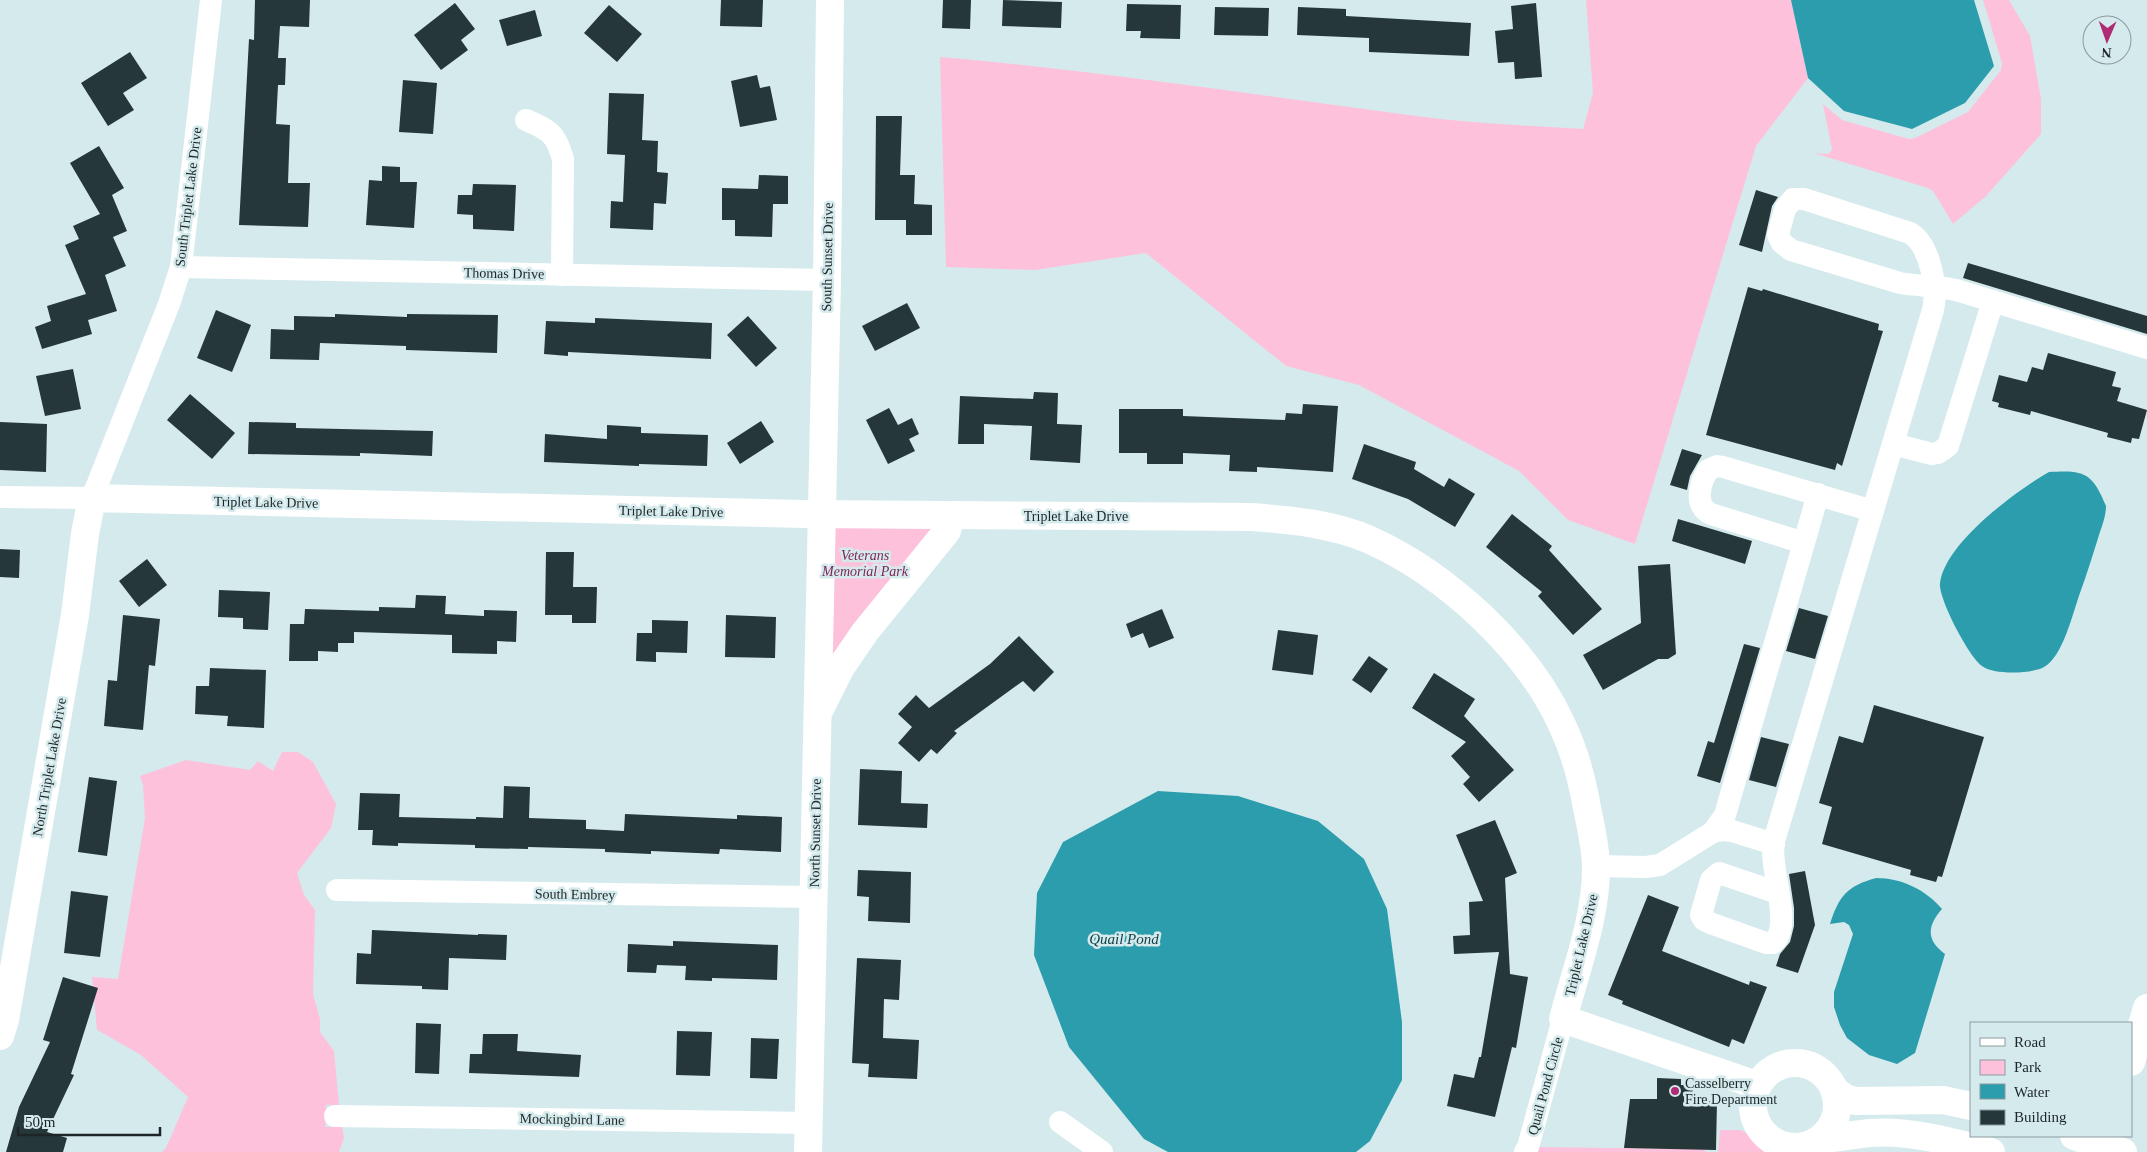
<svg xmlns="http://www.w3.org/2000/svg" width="2147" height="1152" font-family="Georgia,serif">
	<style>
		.green { fill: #fec1db }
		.water { fill: #2c9dad }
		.building { fill: #26373a }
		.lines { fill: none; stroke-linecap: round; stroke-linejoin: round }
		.street { stroke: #fff; stroke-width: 22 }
		.secondary { stroke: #fff; stroke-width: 28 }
		.primary { stroke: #fff; stroke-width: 28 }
		.poi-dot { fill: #af2b74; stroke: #d5eaed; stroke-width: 2 }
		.labels { text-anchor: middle; stroke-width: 5; stroke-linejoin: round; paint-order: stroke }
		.street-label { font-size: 14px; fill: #1d2526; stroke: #d5eaed }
		.park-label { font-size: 14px; font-style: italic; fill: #7d2654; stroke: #d5eaed }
		.poi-label { font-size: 14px; fill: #1d2526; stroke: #d5eaed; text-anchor: start }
		.water-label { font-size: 15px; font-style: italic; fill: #0c3e45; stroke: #d5eaed }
	</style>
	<rect width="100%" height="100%" fill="#d5eaed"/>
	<g class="green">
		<path d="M1586,0h205l17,78 -52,68 -121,398 -67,-24 -49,-49 -160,-86 -73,-19 -140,-113 -111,17 -89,-3 -6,-210c167,14 333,41 500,62 47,5 95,7 143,10l10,-36z"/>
		<path d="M1983,0h26l21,36 11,63v35l-56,63 -32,27 -20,-33 -5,-3 -114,-35 14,1 4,-4 -9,-46 19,16 67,19 6,-1 53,-26 33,-42 1,-7z"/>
		<path d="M832,527l105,2 -108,133z"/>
		<path d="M282,752h16l15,10 23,42 -5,24 -34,45 7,22 11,15 -2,84 7,25v13l14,19 5,54h-13l-1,22h17l2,11 -5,14h-177l4,-4 22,-51 -47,-42 -44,-25 -5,-53 26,2 27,-161 -2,-33 -3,-9 46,-16 64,10 8,-9 15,10z"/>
		<path d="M1720,1130h21l36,22h-59z"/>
		<path d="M1528,1147l177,2v3h-180z"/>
	</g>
	<g class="water">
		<path d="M1791,0h183l20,66 -29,37 -53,26 -68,-18 -36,-33z"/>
		<path d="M2049,472c35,-2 43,0 57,34 0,10 -4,20 -7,29 -6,19 -12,39 -19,58 -7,19 -17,64 -36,74 -12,7 -51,8 -62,-1 -13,-9 -44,-68 -42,-83 5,-40 76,-92 109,-111z"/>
		<path d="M1158,791l80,5 80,25 46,38 23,50 15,113v58l-32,61 -14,11h-188l-24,-13 -75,-92 -35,-92 3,-62 26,-51z"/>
		<path d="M1876,878c26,0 50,12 66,31 -15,17 -16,31 3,45l-30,99 -18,11 -28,-9 -22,-17 -7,-13 -6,-18v-15l19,-58 -4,-9 -5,-3 -14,2c9,-28 17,-38 46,-46z"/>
	</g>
	<g class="building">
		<path d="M255,0h55l-1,27 -29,-1 -2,32h8l-1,27h-7l-2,39 14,1 -2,58h22l-2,44 -69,-2 10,-186 5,1z"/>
		<path d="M721,0h42l-1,27 -42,-1z"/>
		<path d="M943,0h28l-1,29 -28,-1z"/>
		<path d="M1003,0l59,2 -1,26 -59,-2z"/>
		<path d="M455,3l20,26 -14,11 7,10 -27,20 -27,-35z"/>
		<path d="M1536,3l6,74 -27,2 -1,-17 -16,1 -3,-32 18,-2 -2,-23z"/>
		<path d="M1127,4l54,1 -1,34 -40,-1 1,-7h-15z"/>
		<path d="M609,5l33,29 -25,28 -33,-29z"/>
		<path d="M1215,7l54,1 -1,28 -54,-1z"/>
		<path d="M1298,7l48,2v7l125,7 -2,33 -100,-4v-14l-72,-3z"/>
		<path d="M535,10l7,26 -35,10 -8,-26z"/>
		<path d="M130,52l17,26 -24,15 11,17 -26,16 -27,-43z"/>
		<path d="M757,75l3,13 10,-2 7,34 -37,7 -9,-46z"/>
		<path d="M403,80l34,3 -4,51 -34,-2z"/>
		<path d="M609,93l35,1 -2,46 16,1 -1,31 11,1 -2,31 -12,-1 -1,27 -43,-2 1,-27 12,1 2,-47 -18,-1z"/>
		<path d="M876,116h26l-2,59h15l-1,29 18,1v30h-26v-15h-31z"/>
		<path d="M99,146l25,42 -12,7 15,36 -14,6 13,29 -21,9 12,36 -29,9 4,14 -50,15 -7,-22 16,-6 -4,-15 39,-12 -21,-49 14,-6 -6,-13 27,-12 -30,-51z"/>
		<path d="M382,166l18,1v15h17l-3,46 -48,-3 3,-45 13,1z"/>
		<path d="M759,175l29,1v28h-15l-1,33 -37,-1v-16h-13v-32l36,1z"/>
		<path d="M473,184l43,1 -2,46 -41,-2v-14l-16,-1 1,-19h14z"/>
		<path d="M1756,190l22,7 -6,9 -10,46 -23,-7z"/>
		<path d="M1968,263l179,53v18l-184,-56z"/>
		<path d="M1748,287l14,4 1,-2 116,35 -1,6 5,1 -41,135 -5,-3 -2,7 -129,-35z"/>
		<path d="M907,303l13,25 -45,23 -13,-25z"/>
		<path d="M216,310l35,15 -19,47 -35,-14z"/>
		<path d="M335,314l72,3v-3l91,1 -1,38 -91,-3v-4l-86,-3 -1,17 -49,-1 1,-30 23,1v-14l41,1z"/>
		<path d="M748,316l29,32 -21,19 -29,-32z"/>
		<path d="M595,318l117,5 -1,36 -143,-7v4l-24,-2 2,-33 49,2z"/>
		<path d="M2048,353l68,19 -4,14 9,2 -4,13 30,9 -8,29 -7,-1 -1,5 -24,-6 1,-4 -77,-22 -1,4 -32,-8 1,-4 -7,-2 7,-26 28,7 5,-15 11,3z"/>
		<path d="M73,369l8,40 -36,7 -9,-40z"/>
		<path d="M1034,392l24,1 -1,31 25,1 -2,38 -50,-3 2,-34 -48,-2v20h-26l2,-48 73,3z"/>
		<path d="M190,394l45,39 -23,26 -45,-39z"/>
		<path d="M1303,404l35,2 -5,66 -76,-5v5l-28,-1 1,-16 -47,-2v11h-36v-11h-28v-44h64v7l102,4 1,-7 16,1z"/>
		<path d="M889,408l9,17 14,-7 7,16 -10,5 6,12 -27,13 -22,-44z"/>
		<path d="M761,421l13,21 -34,22 -13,-21z"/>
		<path d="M0,422l47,2 -1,48 -46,-2z"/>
		<path d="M249,422l47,1v5l137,3 -1,25 -72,-3v3l-112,-2z"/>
		<path d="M607,425l34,2v6l67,2 -1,31 -68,-2v2l-95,-4 1,-28 62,5z"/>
		<path d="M1364,444l52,18 -2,7 30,18 5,-9 26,16 -20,33 -47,-28 -56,-20z"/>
		<path d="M1682,449l20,6 -12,21 -3,14 -17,-5z"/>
		<path d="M1512,514l40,32 -3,4 53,59 -29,26 -35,-39 4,-4 -56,-45z"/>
		<path d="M1678,519l74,22 -7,23 -73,-23z"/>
		<path d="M0,549l20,1 -1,28 -19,-1z"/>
		<path d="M546,552h28l-1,35h24l-1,36h-24v-8h-27z"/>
		<path d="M147,559l20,26 -28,22 -20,-26z"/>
		<path d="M1670,564l6,90 -8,5h-10l-55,31 -20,-35 58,-32 -3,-57z"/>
		<path d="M219,590l51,2 -2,38 -25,-1v-11l-25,-1z"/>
		<path d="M416,595l30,1 -1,18 39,2v-6l33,1 -1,31 -19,-1v13l-45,-1v-18l-98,-3v11h-16v9l-20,-1v10h-29l1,-37h14l1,-15 74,2v-4l36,1z"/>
		<path d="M1799,608l29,8 -13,43 -29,-8z"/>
		<path d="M1162,609l12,29 -25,10 -6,-15 -12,5 -5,-14z"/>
		<path d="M123,615l37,4 -5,47 -6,-1 -6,65 -39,-4 4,-46 9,1z"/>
		<path d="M726,615l50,2 -1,41 -50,-1z"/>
		<path d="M652,620l36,1 -1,32 -31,-1v10l-20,-1 1,-28h15z"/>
		<path d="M1278,630l40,5 -5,40 -41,-5z"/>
		<path d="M1019,636l35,36 -20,20 -11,-11 -69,50 3,2 -20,21 -6,-5 -12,13 -21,-19 14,-16 -14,-13 18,-19 13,13 61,-44z"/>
		<path d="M1744,644l16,4 -40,135 -23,-7 11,-35 6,2z"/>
		<path d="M1369,656l19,13 -17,24 -19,-13z"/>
		<path d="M210,668l56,2 -2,58 -37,-2 1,-10 -33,-2 1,-28h13z"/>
		<path d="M1434,673l41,26 -11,17 50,54 -35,32 -16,-18 7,-7 -19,-21 15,-14 -54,-34z"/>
		<path d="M1874,705l110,32 -42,140 -4,-1 -2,6 -26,-7 1,-5 -89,-26 10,-37 -13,-4 20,-67 24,7z"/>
		<path d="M1761,737l28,7 -13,43 -27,-7z"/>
		<path d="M860,769l42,2 -1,32 27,1 -1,24 -69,-3z"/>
		<path d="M89,777l28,4 -10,75 -29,-4z"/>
		<path d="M504,786l26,1 -1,31 57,2v9l38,2 1,-17 112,5v-4l45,2 -1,35 -61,-3 -1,5 -68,-3v3l-46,-2v-3l-77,-2v2l-53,-1v-3l-77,-2v3l-26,-1 1,-15h-15l2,-37 40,1 -1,23 77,2v-2l27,1z"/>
		<path d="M1495,820l22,53 -12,5 5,96 18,3 -12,71 -4,-1 -17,70 -48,-11 7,-32 20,4 5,-21h2l18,-105 -45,2 -1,-18 17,-1 -1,-33 14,-1 -27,-66z"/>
		<path d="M858,870l53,2 -1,51 -42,-2 1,-24 -12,-1z"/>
		<path d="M1805,871l10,54 -17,48 -22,-7 4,-12 10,-12 4,-16v-18l-5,-34z"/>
		<path d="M71,891l37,5 -8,61 -36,-4z"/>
		<path d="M1648,895l31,12 -17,44 87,34 1,-4 17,6 -23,57 -12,-5 -3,8 -107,-43 1,-3 -15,-6z"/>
		<path d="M372,930l106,5v-1l29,1 -1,25 -57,-2 -1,32 -26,-1v-3l-66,-2 1,-31 14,1z"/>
		<path d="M673,941l105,4 -1,35 -65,-2v3l-27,-1 1,-14 -29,-1 -1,8 -29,-1 1,-28 45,2z"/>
		<path d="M857,958l44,2 -2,40 -15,-1 -1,39 36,2 -2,39 -49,-2 1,-13 -17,-1z"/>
		<path d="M63,977l35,11 -27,86 3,1 -27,57 20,6 -4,14h-57l13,-45 31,-65 -7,-2z"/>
		<path d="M416,1023l25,1 -2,50 -24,-1z"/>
		<path d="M677,1031l35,1 -2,44 -34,-1z"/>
		<path d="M483,1034h35l-1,17 64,4 -2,22 -110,-4 1,-19h12z"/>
		<path d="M751,1038l28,1 -2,40 -27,-1z"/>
		<path d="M1657,1078l24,1v6h12l-1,16h25l-1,49 -92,-2 6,-49h27z"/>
	</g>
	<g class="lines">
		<g class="street">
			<path d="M526,120c24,10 30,14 37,39l-1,116"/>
			<path d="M181,267l646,13"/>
			<path d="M1893,444l39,10 6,-1 10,-7 45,-145"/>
			<path d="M1818,494l-14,49 -93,-29c-18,-8 -11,-31 -3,-44l9,-4 6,1 150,44"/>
			<path d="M0,497l92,1 77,-194 12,-37 30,-267"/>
			<path d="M1713,832l12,-17 79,-272"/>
			<path d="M1596,866l50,1 14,-2 53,-33 10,-2 9,1 42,13"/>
			<path d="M337,890l476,7"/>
			<path d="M1778,893l-59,-20 -8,7 -10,35 3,5 6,3 56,20h7c21,-18 -5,-75 1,-102l159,-531c5,-22 -3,-65 -23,-77l-106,-34h-11l-8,10 -7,26 4,8 9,7 109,33c19,3 37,3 56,7l191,58"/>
			<path d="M335,1116l474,7"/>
			<path d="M1060,1122l42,30"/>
			<path d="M1525,1152l3,-5 35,-128"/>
		</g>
		<g class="secondary">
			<path d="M820,709l21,-42 24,-35 82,-101 3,-16"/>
			<path d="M0,1036l5,-16 70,-405 10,-81 7,-36 713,16 447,3c39,3 82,7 118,23 77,35 157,108 192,185 13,27 20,54 25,83 4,19 8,37 9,56 1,52 -20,105 -33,155l182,62 11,9"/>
			<circle cx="1795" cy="1105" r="42"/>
			<path d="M1835,1091l12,8 9,2 87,-1 28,6"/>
			<path d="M2074,1136l49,16"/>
			<path d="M1820,1140c16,-3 33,-5 50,-7 39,-3 83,9 121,19"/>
			<path d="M808,1152l19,-872 3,-280"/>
		</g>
		<g class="primary">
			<path d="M2131,1062l16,-54"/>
			<path d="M2104,1152l4,-16"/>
		</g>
	</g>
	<circle class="poi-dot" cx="1675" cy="1091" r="5"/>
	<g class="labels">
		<g class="street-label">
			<text transform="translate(188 197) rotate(-83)" y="5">South Triplet Lake Drive</text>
			<text transform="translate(827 257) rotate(-89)" y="5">South Sunset Drive</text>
			<text transform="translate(504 273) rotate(1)" y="5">Thomas Drive</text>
			<text transform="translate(266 502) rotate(1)" y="5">Triplet Lake Drive</text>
			<text transform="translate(671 511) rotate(1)" y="5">Triplet Lake Drive</text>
			<text x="1076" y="521">Triplet Lake Drive</text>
			<text transform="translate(49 767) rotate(-80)" y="5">North Triplet Lake Drive</text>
			<text transform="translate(815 833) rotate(-89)" y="5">North Sunset Drive</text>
			<text transform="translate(575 894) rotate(1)" y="5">South Embrey</text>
			<text transform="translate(1581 945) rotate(-77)" y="5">Triplet Lake Drive</text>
			<text transform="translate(1545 1086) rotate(-75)" y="5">Quail Pond Circle</text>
			<text transform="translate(572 1119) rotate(1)" y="5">Mockingbird Lane</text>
		</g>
		<g class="park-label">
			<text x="865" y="560">Veterans<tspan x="865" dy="16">Memorial Park</tspan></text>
		</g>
		<g class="poi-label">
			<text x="1685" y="1088">Casselberry<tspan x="1685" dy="16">Fire Department</tspan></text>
		</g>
		<g class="water-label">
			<text x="1124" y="944">Quail Pond</text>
		</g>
	</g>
	<rect x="1970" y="1022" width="162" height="115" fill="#d5eaed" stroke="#8b9b9d"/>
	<rect x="1980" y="1038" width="25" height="8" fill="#ffffff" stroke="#8b9b9d"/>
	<text x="2014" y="1047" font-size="15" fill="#1d2526">Road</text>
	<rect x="1980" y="1060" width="25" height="15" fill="#fec1db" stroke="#8b9b9d"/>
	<text x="2014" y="1072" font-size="15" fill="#1d2526">Park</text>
	<rect x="1980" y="1084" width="25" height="15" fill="#2c9dad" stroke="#8b9b9d"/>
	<text x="2014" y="1097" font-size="15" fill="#1d2526">Water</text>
	<rect x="1980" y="1110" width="25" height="15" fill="#26373a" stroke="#8b9b9d"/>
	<text x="2014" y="1122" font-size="15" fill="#1d2526">Building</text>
	<g transform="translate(2107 40) rotate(182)"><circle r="24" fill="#d5eaed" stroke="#8b9b9d"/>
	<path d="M0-4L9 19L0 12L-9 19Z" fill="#af2b74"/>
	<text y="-8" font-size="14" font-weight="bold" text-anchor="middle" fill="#1d2526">N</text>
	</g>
	<path d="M18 1127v8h142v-8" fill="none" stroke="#1d2526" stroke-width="2.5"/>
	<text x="25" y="1127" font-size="15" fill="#1d2526" stroke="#d5eaed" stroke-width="4" paint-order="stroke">50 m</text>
</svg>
